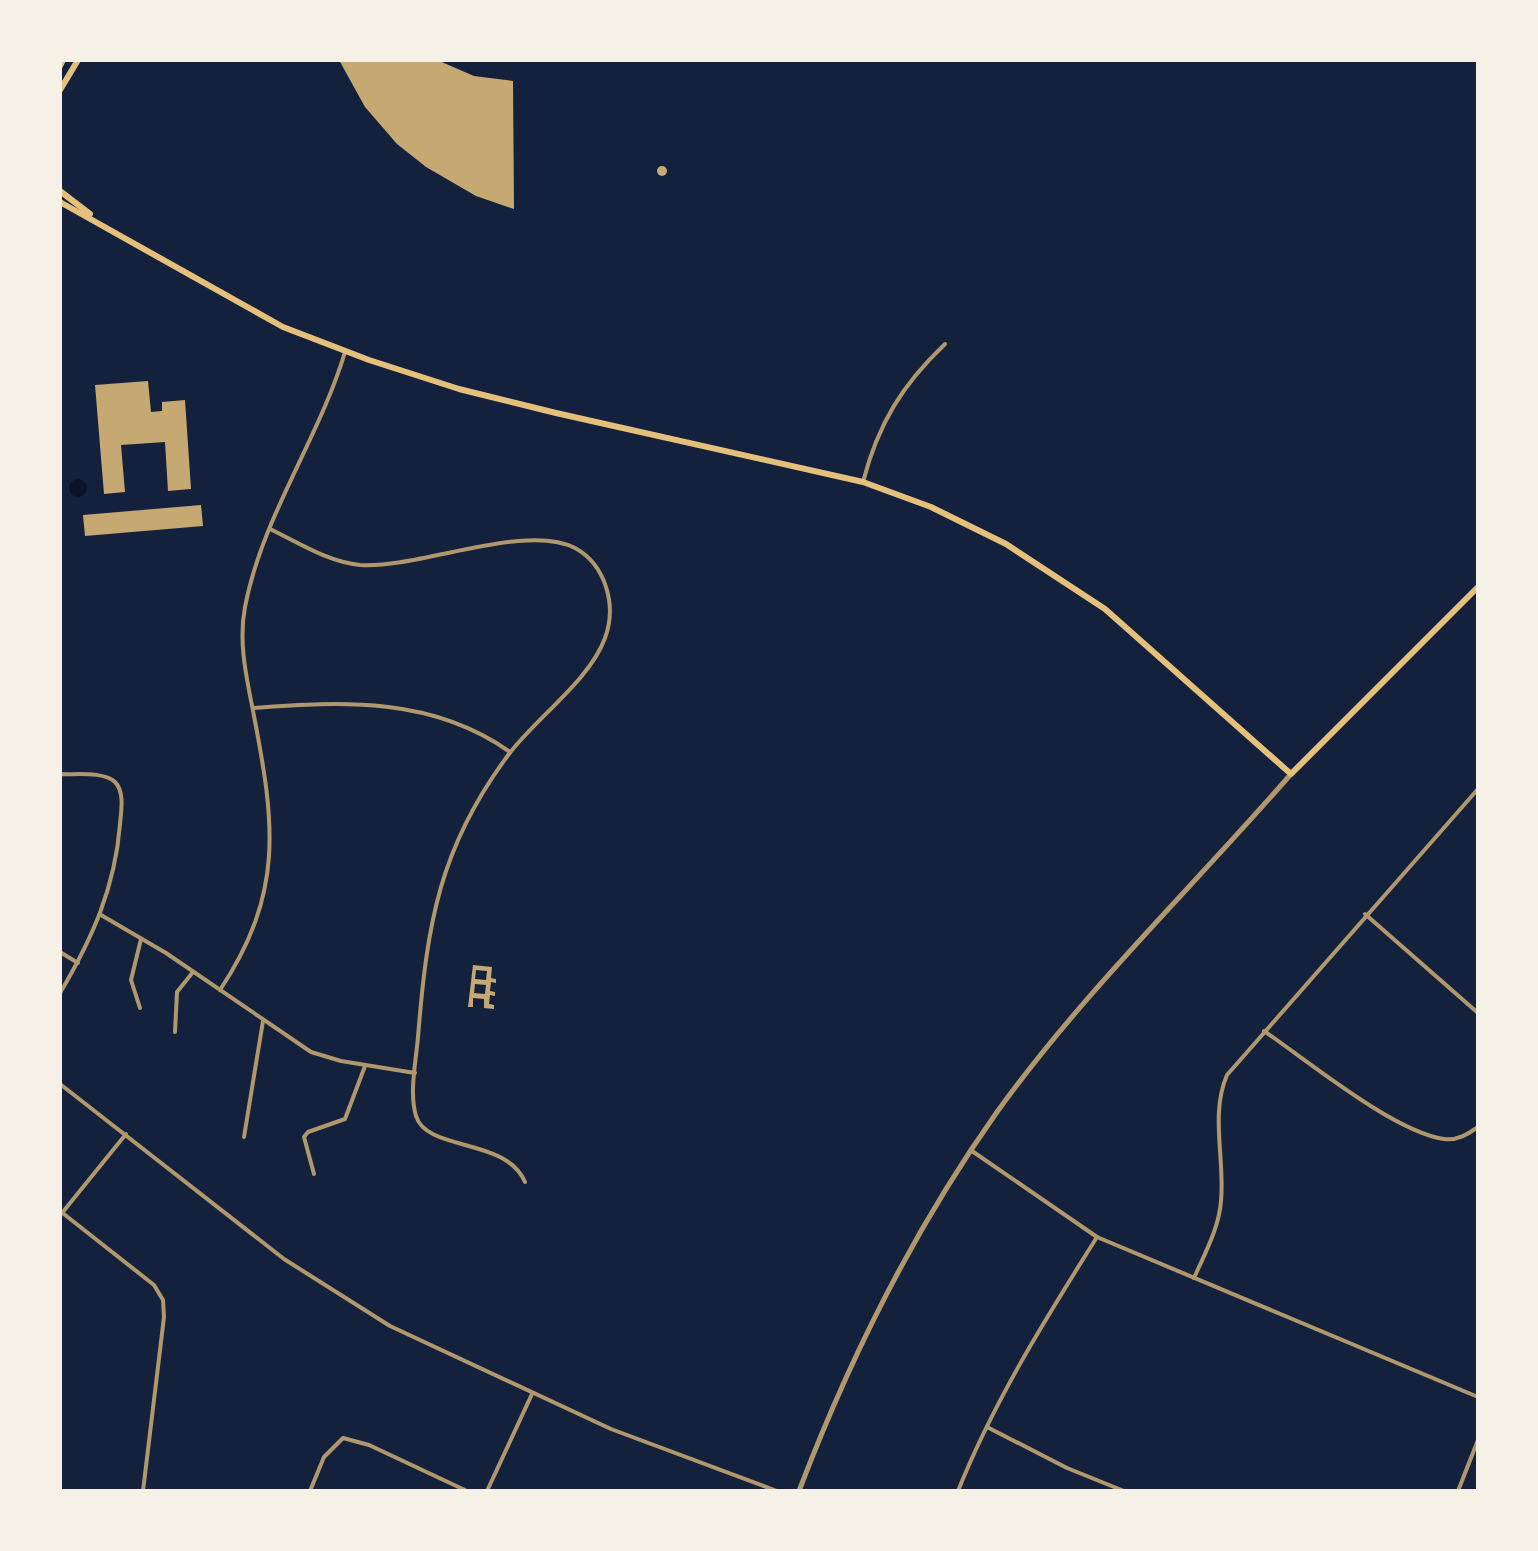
<svg xmlns="http://www.w3.org/2000/svg" width="1538" height="1551" font-family="'Nunito Sans',sans-serif">
	<style>
		.water { fill: #0b132b }
		.building { fill: #c6a872; fill-rule: evenodd }
		.lines { fill: none; stroke-linecap: round; stroke-linejoin: round }
		.minor { stroke: #b1986c; stroke-width: 4 }
		.tertiary { stroke: #b1986c; stroke-width: 5 }
		.secondary { stroke: #e5c07b; stroke-width: 6 }
	</style>
	<rect width="100%" height="100%" fill="#14213d"/>
	<circle class="water" cx="78" cy="488" r="9"/>
	<g class="building">
		<path d="M339,60h98l37,16 39,5 1,128 -38,-13 -50,-29 -29,-23 -32,-37z"/>
		<circle cx="662" cy="171" r="5"/>
		<path d="M148,381l3,31 11,-1v-9l23,-2 6,89 -23,2 -3,-49 -44,3 4,47 -21,2 -9,-109z"/>
		<path d="M201,505l2,21 -118,10 -2,-21z"/>
		<path d="M473,965l19,2 -1,11 5,1v4l-5,-1 -1,9 5,1v4l-5,-1 -1,9 5,1v4l-10,-1v-9l-11,-1v9h-5zM476,970l11,1 -1,9 -11,-1zM475,984l11,1 -1,9 -11,-1z"/>
	</g>
	<g class="lines">
		<g class="minor">
			<path d="M863,482c15,-58 39,-97 82,-138"/>
			<path d="M270,529c29,14 58,33 90,36 58,4 166,-43 215,-17 31,17 42,58 30,90 -15,42 -69,80 -96,116 -70,93 -82,171 -91,283 -2,24 -9,56 -2,79 11,36 90,21 109,66"/>
			<path d="M253,708c90,-7 180,-11 257,44"/>
			<path d="M60,774c14,1 44,-3 55,8 10,10 6,30 5,42 -5,64 -28,115 -60,169"/>
			<path d="M1365,914l113,99"/>
			<path d="M101,915l65,38 145,99 30,9 74,12"/>
			<path d="M60,952l18,11"/>
			<path d="M220,990c64,-97 55,-165 34,-274 -7,-37 -16,-72 -9,-109 17,-90 74,-168 100,-255"/>
			<path d="M140,1008l-9,-28 10,-41"/>
			<path d="M1264,1031c44,30 130,101 180,108 13,2 24,-5 34,-12"/>
			<path d="M175,1032l2,-40 16,-20"/>
			<path d="M60,1084l224,175 106,67 221,103 166,62"/>
			<path d="M244,1137l19,-116"/>
			<path d="M972,1151l125,86 381,160"/>
			<path d="M314,1174l-10,-37 4,-5 37,-13 20,-53"/>
			<path d="M60,1211l94,74 9,15 1,17 -21,174"/>
			<path d="M62,1213l64,-79"/>
			<path d="M1194,1278c11,-25 25,-50 27,-77 4,-42 -11,-87 6,-126l251,-286"/>
			<path d="M987,1427l80,41 57,23"/>
			<path d="M310,1491l14,-34 19,-19 26,7 98,46"/>
			<path d="M487,1491l45,-97"/>
			<path d="M958,1491c36,-90 88,-173 139,-254"/>
			<path d="M1458,1491l20,-51"/>
		</g>
		<path class="tertiary" d="M799,1491c51,-134 115,-262 198,-379 87,-121 197,-226 294,-338"/>
		<g class="secondary">
			<path d="M60,66l3,-6"/>
			<path d="M60,90l18,-30"/>
			<path d="M60,191l30,23"/>
			<path d="M60,202l223,125 86,33 90,29 97,24 307,69 68,25 75,37 99,65 186,165 187,-187"/>
		</g>
	</g>
	<rect width="1538" height="1551" fill="none" stroke="#f6f1e7" stroke-width="124"/>
</svg>
